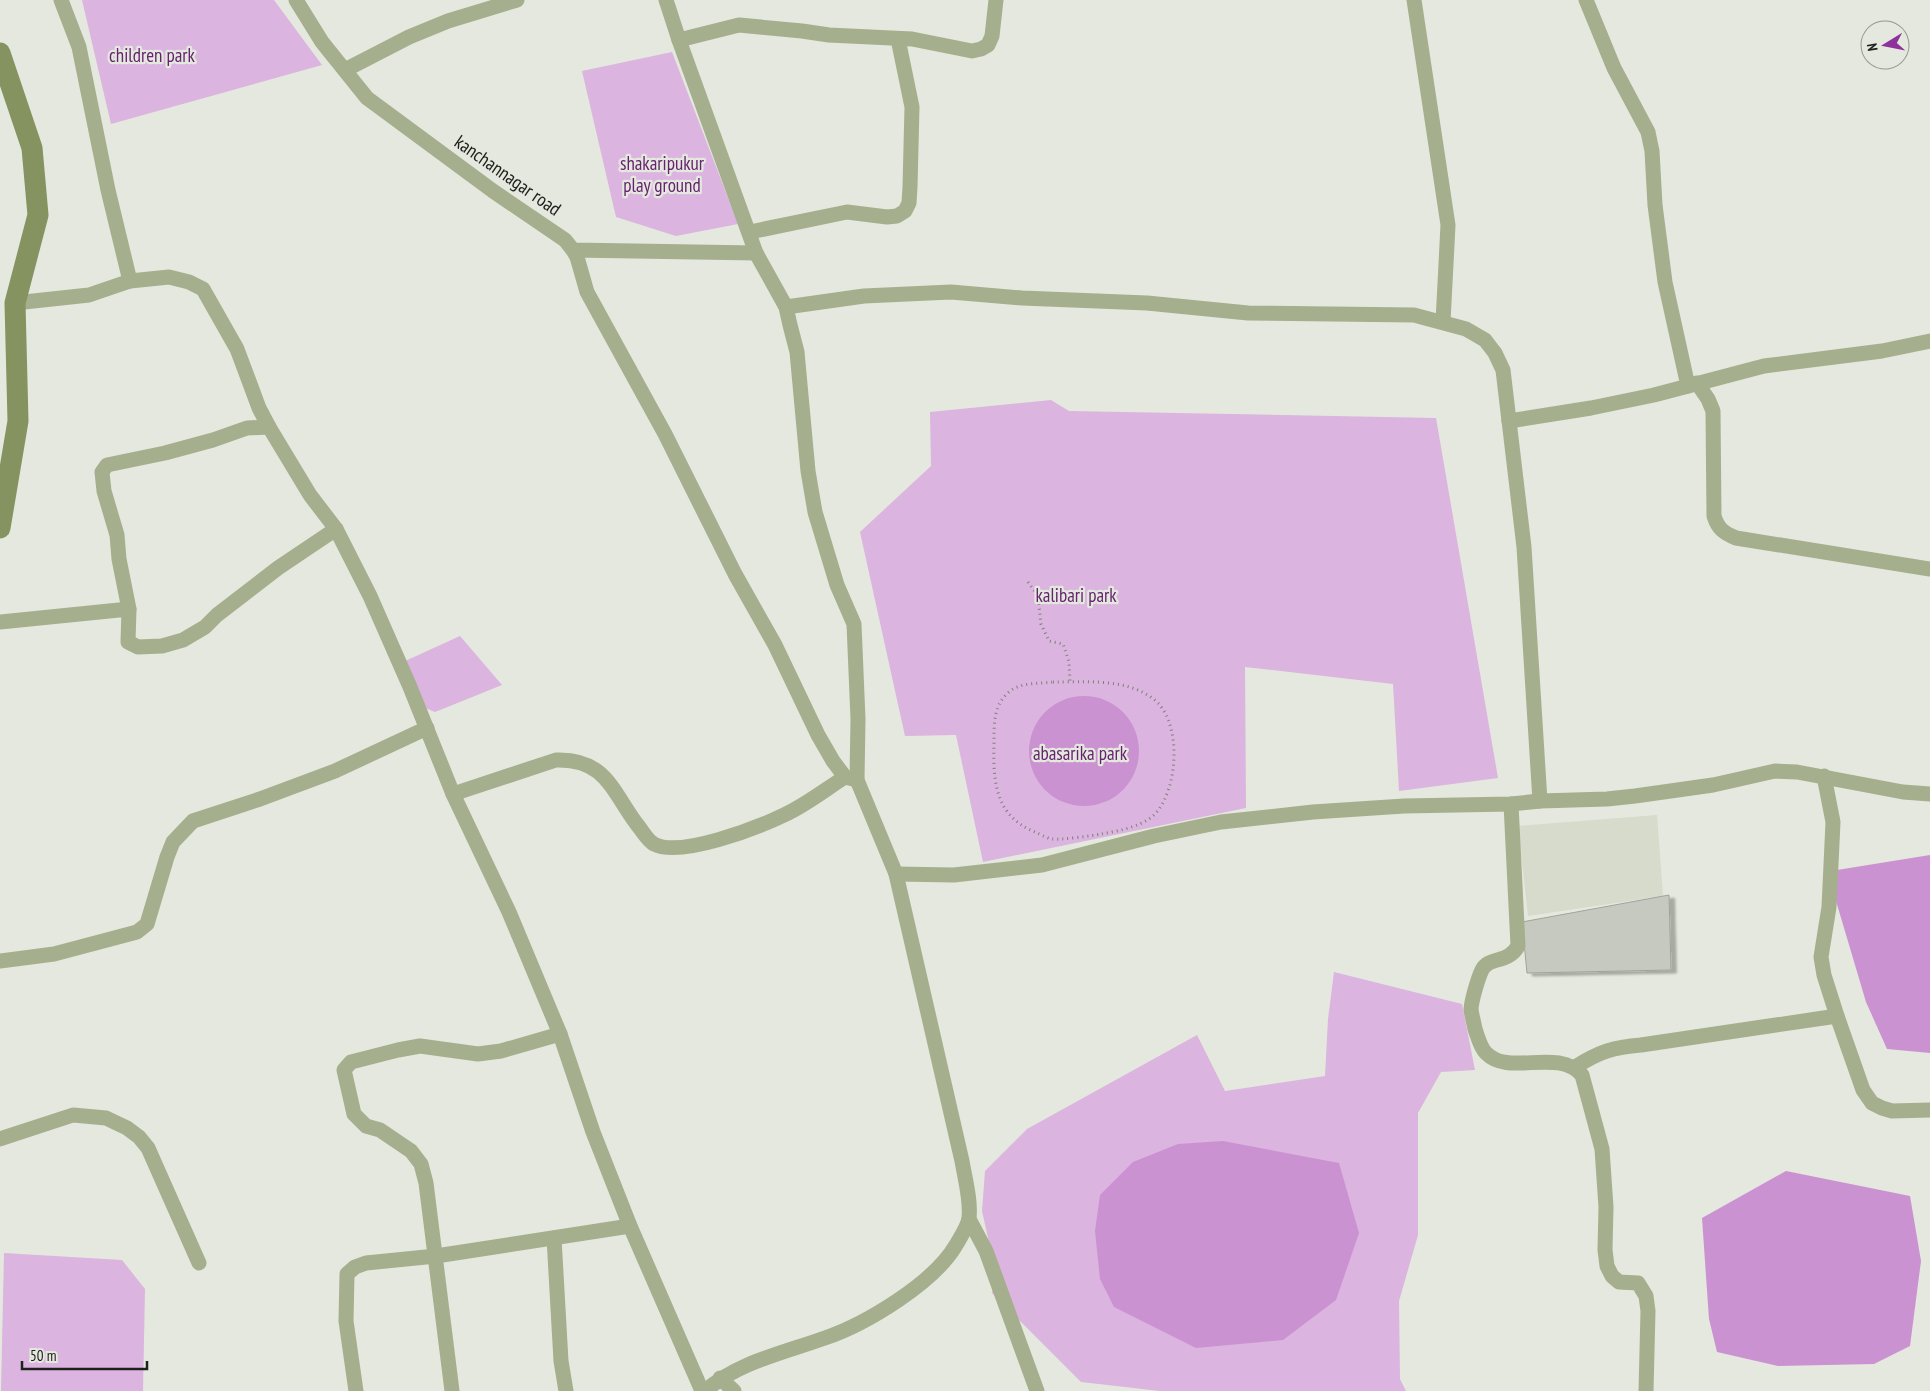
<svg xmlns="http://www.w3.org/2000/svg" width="1930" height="1391" font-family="'PT Sans Narrow',sans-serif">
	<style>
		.built { fill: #d6dbcb }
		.green { fill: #dbb4e0 }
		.water { fill: #ca92d1 }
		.building { fill: #c6c9c0; stroke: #a1a39b; filter: url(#shadow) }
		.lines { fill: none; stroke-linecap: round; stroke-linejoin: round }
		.path { stroke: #7f817a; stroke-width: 3; stroke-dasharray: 1 4; stroke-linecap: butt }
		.street { stroke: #a5af8d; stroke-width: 15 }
		.secondary { stroke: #859360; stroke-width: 21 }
		.labels { text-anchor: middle; stroke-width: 4.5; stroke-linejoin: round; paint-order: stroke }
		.park-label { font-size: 19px; fill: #662370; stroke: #e5e8de }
		.street-label { font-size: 19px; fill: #20211e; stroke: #e5e8de }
	</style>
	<defs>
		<filter id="shadow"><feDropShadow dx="5.5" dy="3" stdDeviation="1" flood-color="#0004"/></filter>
	</defs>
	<rect width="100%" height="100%" fill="#e5e8de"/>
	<path class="built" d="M1657,815l6,81 -135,20 -10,-90z"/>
	<g class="green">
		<path d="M82,0h192l48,65 -211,59z"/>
		<path d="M672,52l66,172 -62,12 -60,-19 -34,-146z"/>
		<path d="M1051,400l18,11 367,7 62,360 -99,13 -6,-107 -148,-17 1,141 -263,54 -27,-127 -51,1 -45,-204 71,-66 -1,-54z"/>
		<path d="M460,636l42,49 -67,27 -17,-7 -15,-43z"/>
		<path d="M1334,972l128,32 13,66 -34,2 -23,41v122l-19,66 1,78 6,12h-246l-79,-9 -89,-89 3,-24 -13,-58 3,-40 42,-42 170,-94 28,56 100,-15 3,-57z"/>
		<path d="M4,1253l118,7 23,29 -2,102h-142z"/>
	</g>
	<g class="water">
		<circle cx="1084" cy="751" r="55"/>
		<path d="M1930,855v198l-43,-4 -21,-47 -30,-101 1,-31z"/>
		<path d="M1223,1141l116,22 20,70 -23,67 -53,40 -87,8 -82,-41 -14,-28 -5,-48 5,-36 33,-33 45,-18z"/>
		<path d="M1786,1171l124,25 11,65 -11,85 -36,18 -96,2 -61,-14 -8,-33 -7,-101z"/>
	</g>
	<path class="building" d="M1669,895l2,75 -144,3 -5,-51z"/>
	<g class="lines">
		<g class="path">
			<path d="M1028,582l10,14 3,28 8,17 14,3 6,18 1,20"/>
			<path d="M1053,682c31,0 72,-4 99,16 31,21 27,92 2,117 -13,12 -36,16 -53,19 -10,2 -40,6 -49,5 -6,-1 -12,-5 -17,-7 -40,-16 -42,-51 -41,-88 0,-19 -1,-39 15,-52 11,-10 30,-8 44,-10z"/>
		</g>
		<g class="street">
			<path d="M61,0l18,47 29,143 22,91"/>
			<path d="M296,0l26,42 45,56 126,93 72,49 8,10 183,3"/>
			<path d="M666,0l13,40 77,213 30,54 4,18 7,27 11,119 7,41 22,73 17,39 4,95 -1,61 39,94 66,287c3,18 9,39 7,57 -1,8 -9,20 -13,27 -22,38 -90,79 -131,93 -42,15 -86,24 -120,53"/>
			<path d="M1414,0l34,225 -5,97"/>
			<path d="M1586,0l28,68 34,64 4,19 3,54 10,77 23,104"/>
			<path d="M679,40l60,-15 63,6 27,4 83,4 60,12 9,-2 7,-4 4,-9 4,-36"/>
			<path d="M345,70l64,-33 39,-16 69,-21"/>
			<path d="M750,232l97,-20 40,5 10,-1 8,-5 4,-8 1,-16 2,-80 -14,-68"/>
			<path d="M573,250l4,7 10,35 78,142 70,140 40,71 43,90 15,26 12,16 12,3"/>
			<path d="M15,303l74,-8 41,-14 39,-4 20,5 14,7 34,60 22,59 10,19 41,68 26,34 34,67 40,91 43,107 56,118 51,122 33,98 37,94 72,165"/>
			<path d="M786,307l78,-11 87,-4 71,6 125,5 101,10 166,2 52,14 19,11 10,13 8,17 21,177 16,254 -29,3 -107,2 -91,6 -92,10 -67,14 -112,29 -88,10 -58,-1"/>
			<path d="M1697,383l11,16 5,12 1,105c4,13 10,17 22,22l194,31"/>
			<path d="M1509,421l82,-13 63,-13 110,-29 118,-15 48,-10"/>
			<path d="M129,609l-10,-50 -2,-24 -13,-44 -2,-19 5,-7 58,-12 48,-13 34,-12 22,-1"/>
			<path d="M0,622l129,-13 -1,33 10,5 24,-1 21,-6 22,-13 12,-12 61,-47 58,-39"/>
			<path d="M1824,776l9,46 -4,85 -8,50 3,18 13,41 26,74 9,13 10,5 10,3 38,-1"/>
			<path d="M453,794l103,-34c51,-2 57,34 83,67 4,5 9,14 15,17 26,14 103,-16 130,-29 22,-10 42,-26 61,-38"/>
			<path d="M1540,801l67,-2 28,-3 78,-11 62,-14 22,1 106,20 27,2"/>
			<path d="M1511,804l7,142c-10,18 -29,10 -36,24 -4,8 -11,32 -11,40 1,6 3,13 4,19 3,8 5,18 11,24 23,24 71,-6 96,22l20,74 4,58 -1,43 2,16 5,10 7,6 19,1 8,13 2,15 -2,80"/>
			<path d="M0,961l54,-7 83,-22 10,-8 20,-67 6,-15 20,-21 67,-22 75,-28 92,-43"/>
			<path d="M1575,1067c24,-15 38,-20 66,-22l196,-29"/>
			<path d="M0,1139l73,-24 33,3 21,10 12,9 9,11 51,115"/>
			<path d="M969,1219l17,32 51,140"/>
			<path d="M554,1238l7,123 5,30"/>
			<path d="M720,1378l14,13"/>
			<path d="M356,1391l-10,-70 1,-47 8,-7 11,-4 70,-7 194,-30"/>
			<path d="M452,1391l-26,-208 -5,-19 -10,-13 -31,-21 -14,-4 -12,-12 -10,-44 7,-8 47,-12 22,-4 58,8 23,-3 59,-17"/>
		</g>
		<path class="secondary" d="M0,53l32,95 6,67 -23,88 3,118 -18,107"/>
	</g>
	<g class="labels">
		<g class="park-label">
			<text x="152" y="62">children park</text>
			<text x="662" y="170">shakaripukur<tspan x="662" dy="22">play ground</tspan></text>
			<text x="1076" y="602">kalibari park</text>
			<text x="1080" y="760">abasarika park</text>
		</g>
		<g class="street-label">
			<text transform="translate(508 175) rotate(35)" y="7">kanchannagar road</text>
		</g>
	</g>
	<g transform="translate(1885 45) rotate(260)"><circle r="24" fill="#e5e8de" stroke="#969891"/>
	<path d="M0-4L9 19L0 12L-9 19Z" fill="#8d319b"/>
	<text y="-8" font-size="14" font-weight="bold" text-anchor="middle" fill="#20211e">N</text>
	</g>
	<path d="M22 1361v8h125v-8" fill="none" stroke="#20211e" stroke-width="2.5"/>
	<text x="30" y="1361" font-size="15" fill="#20211e" stroke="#e5e8de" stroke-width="4" paint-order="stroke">50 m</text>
</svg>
